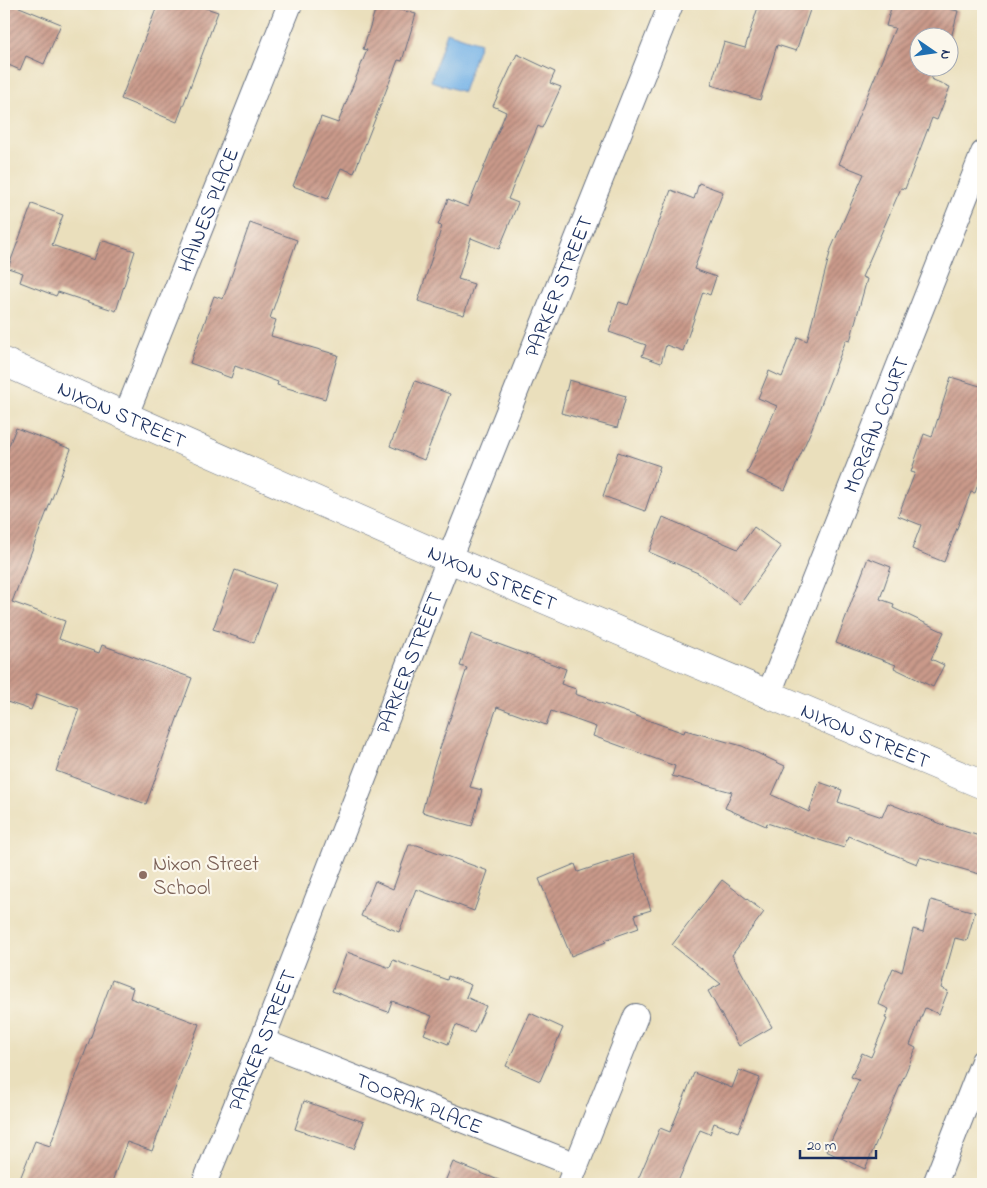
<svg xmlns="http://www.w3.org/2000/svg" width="987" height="1188" font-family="'Indie Flower',sans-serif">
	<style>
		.water { fill: #74b2e7; stroke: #4870a2 }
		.building { fill: url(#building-hatch) }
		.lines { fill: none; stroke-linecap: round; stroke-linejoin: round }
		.minor-casing { stroke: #636d7f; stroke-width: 26 }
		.tertiary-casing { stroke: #636d7f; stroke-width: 29 }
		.minor { stroke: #fff; stroke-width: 24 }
		.tertiary { stroke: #fff; stroke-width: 28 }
		.education-dot { fill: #8d6e63; stroke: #fbf7ec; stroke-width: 2 }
		.labels { text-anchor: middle; stroke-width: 4.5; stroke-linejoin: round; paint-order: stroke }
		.street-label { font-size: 21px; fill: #1b2f5e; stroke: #fbf7ec }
		.education-label { font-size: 21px; fill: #785e54; stroke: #fbf7ec; text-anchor: start }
	</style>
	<defs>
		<pattern id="building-hatch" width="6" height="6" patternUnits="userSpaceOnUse" patternTransform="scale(1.25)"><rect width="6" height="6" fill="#ca9a8a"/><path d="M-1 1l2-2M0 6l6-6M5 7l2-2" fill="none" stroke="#a37e74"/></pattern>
	</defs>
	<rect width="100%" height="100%" fill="#fbf7ec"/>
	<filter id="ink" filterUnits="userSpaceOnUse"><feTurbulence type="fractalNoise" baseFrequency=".02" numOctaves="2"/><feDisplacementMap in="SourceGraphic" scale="10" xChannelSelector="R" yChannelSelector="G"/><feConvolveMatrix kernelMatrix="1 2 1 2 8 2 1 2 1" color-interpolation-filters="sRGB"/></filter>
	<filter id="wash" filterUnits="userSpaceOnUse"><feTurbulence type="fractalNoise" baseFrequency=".0096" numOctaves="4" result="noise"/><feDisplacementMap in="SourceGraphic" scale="20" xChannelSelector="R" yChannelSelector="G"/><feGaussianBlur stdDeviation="1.12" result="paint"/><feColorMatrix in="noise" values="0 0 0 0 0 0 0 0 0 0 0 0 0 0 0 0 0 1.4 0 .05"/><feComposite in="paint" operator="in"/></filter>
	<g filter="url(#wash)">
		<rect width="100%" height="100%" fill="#eadfbc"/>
		<path class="water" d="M447,32l33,11 -17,49 -32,-11z"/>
		<g id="blocks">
			<g class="building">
				<path d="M4,4h8l49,20 -17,40 -18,-8 -6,14 -16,-7z"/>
				<path d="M158,4h36l24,8 -41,110 -56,-23z"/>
				<path d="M377,4l39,10 -14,47 -4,-1 -44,113 -13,-5 -13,31 -35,-13 28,-69 17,6 29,-73 -4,-1z"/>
				<path d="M759,4h53l-16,47 -19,-6 -17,55 -49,-15 13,-43 21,6z"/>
				<path d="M892,4h38l28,7 -8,31v-4h-30v30h16l-5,11 19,8 -13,33 -5,-2 -27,71 -4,-1 -39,89 5,2 -17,62 -4,-1 -36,93 -25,57 -38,-17 30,-67 -19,-8 11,-27 13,6 16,-40 9,4 24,-92 33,-75 -25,-10 56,-136 -9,-2z"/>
				<path d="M517,54l38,18 -5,11 11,4 -19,41 -4,-2 -30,73 10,4 -19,46 -28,-11 -13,41 16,5 -10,31 -46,-14 24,-75 -4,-1 10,-26 20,8 38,-95 -13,-6z"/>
				<path d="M699,183l24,9 -29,77 22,8 -6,18 -7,-3 -20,59 -17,-6 -5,18 -19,-7 4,-11 -37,-13 10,-30 9,3 43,-115 23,9z"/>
				<path d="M32,204l31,11 -11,30 42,15 7,-20 34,11 -19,60 -58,-19 -2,4 -36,-14 3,-9 -15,-5z"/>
				<path d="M250,223l47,17 -27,78 6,2 -5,16 67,19 -13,44 -48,-14 1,-3 -43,-16 -4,12 -41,-15 24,-67 9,3z"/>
				<path d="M951,377l32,10v83l-8,23 -4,-1 -27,70 -32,-13 9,-24 -23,-9 17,-43 -4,-1 13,-38 8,3z"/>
				<path d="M569,380l57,16 -9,32 -56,-15z"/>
				<path d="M415,381l35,13 -26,66 -34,-14z"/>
				<path d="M16,428l55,21 -59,153 53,19 -6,18 40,14 3,-8 90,33 -46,126 -90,-33 23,-62 -42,-15 -6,16 -27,-9v-243z"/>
				<path d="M618,452l42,14 -15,45 -42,-15z"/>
				<path d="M663,517l75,32 16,-22 27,20 -41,57 -42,-31 -49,-21z"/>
				<path d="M868,558l23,9 -11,32 14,5 -1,4 51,24 -13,27 13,6 -11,22 -39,-19 2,-3 -60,-22z"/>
				<path d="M235,570l40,14 -21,59 -41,-14z"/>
				<path d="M471,634l95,35 -5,15 15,5 -1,5 109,39 1,-3 57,16 43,20 -13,29 37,17 10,-30 23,8 -4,12 44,15 6,-14 61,24 34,10v38l-63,-18 -3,7 -69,-28 -4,12 -77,-25 -1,3 -41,-18 7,-16 -60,-16 3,-10 -82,-30 3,-9 -45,-16 -5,14 -49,-18 -27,80 12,3 -10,36 -50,-14 12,-46 33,-98 -7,-2z"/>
				<path d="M409,845h8l71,26 -14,40 -58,-22 -17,43 -38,-16 14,-35 18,8z"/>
				<path d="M633,854l18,56 -16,5 4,13 -34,12 1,2 -35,14 -32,-77 36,-15 3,8z"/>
				<path d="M722,880l42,32 -32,43 40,72 -33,19 -31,-55 13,-7 -49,-39z"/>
				<path d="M931,900l44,12 -8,29 -12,-3 -14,50 7,3 -9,23 -14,-6 -15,37 6,3 -51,121 -39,-18 33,-71 -8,-3 11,-24 9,4 16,-38 -2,-1 4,-9 -11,-5 15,-36 9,4 11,-43 10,3z"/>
				<path d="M347,952l43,16 3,-8 54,20 1,-4 23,9 -5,12 20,9 -12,27 -18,-8 -8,19 -24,-10 8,-18 -40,-15 -4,11 -56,-21z"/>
				<path d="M112,980l21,8 -3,10 69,26 -47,127 -25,-9 -16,42h-93l17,-43 15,5z"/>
				<path d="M530,1013l33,15 -23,53 -34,-15z"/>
				<path d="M739,1070l21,8 -22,54 -24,-9 -4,11 -10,-4 -23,54h-41l24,-56 10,4 24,-59 38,15z"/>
				<path d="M304,1101l60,21 -10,27 -59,-20z"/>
				<path d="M453,1162l53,21 -1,1h-61z"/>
			</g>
		</g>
	</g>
	<g filter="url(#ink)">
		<use href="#blocks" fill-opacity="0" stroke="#636d7f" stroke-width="1"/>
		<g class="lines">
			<defs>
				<g id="minor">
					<path id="s1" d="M126,415l164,-411"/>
					<path id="s2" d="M768,696l215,-543"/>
					<path id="s3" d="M262,1041l314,124"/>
					<path id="s4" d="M204,1184l58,-143 187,-482 222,-555"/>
					<path d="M569,1184l67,-168"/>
					<path d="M935,1184l48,-123"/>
				</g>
				<g id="tertiary">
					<path id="s5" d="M4,362l445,197 534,226"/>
				</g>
			</defs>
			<use href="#minor" class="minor-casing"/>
			<use href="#tertiary" class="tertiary-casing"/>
			<use href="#minor" class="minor"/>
			<use href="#tertiary" class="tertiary"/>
		</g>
	</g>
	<circle class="education-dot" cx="143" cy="875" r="5"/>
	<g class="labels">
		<g class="street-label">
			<text dy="7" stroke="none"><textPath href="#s1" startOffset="221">HAINES PLACE</textPath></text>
			<text dy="7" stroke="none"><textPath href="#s4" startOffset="965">PARKER STREET</textPath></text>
			<text dy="7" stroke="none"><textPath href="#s5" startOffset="129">NIXON STREET</textPath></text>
			<text dy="7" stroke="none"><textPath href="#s2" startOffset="292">MORGAN COURT</textPath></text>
			<text dy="7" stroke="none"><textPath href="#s5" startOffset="534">NIXON STREET</textPath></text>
			<text dy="7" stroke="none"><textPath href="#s4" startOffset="560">PARKER STREET</textPath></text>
			<text dy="7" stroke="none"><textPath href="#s5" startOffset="939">NIXON STREET</textPath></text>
			<text dy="7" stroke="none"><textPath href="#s4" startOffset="155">PARKER STREET</textPath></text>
			<text dy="7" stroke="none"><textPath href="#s3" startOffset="169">TOORAK PLACE</textPath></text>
		</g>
		<g class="education-label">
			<text x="153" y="870">Nixon Street<tspan x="153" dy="24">School</tspan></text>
		</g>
	</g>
	<rect width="987" height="1188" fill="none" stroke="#fbf7ec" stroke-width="20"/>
	<g transform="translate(934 52) rotate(103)"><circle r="24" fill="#fbf7ec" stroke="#a1a7b3"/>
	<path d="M0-4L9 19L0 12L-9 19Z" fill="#1f6fb2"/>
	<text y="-8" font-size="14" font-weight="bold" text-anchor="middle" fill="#1b2f5e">N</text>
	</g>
	<path d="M800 1150v8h76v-8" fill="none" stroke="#1b2f5e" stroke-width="2.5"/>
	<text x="807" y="1150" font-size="15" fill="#1b2f5e" stroke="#fbf7ec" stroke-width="4" paint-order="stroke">20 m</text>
</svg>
